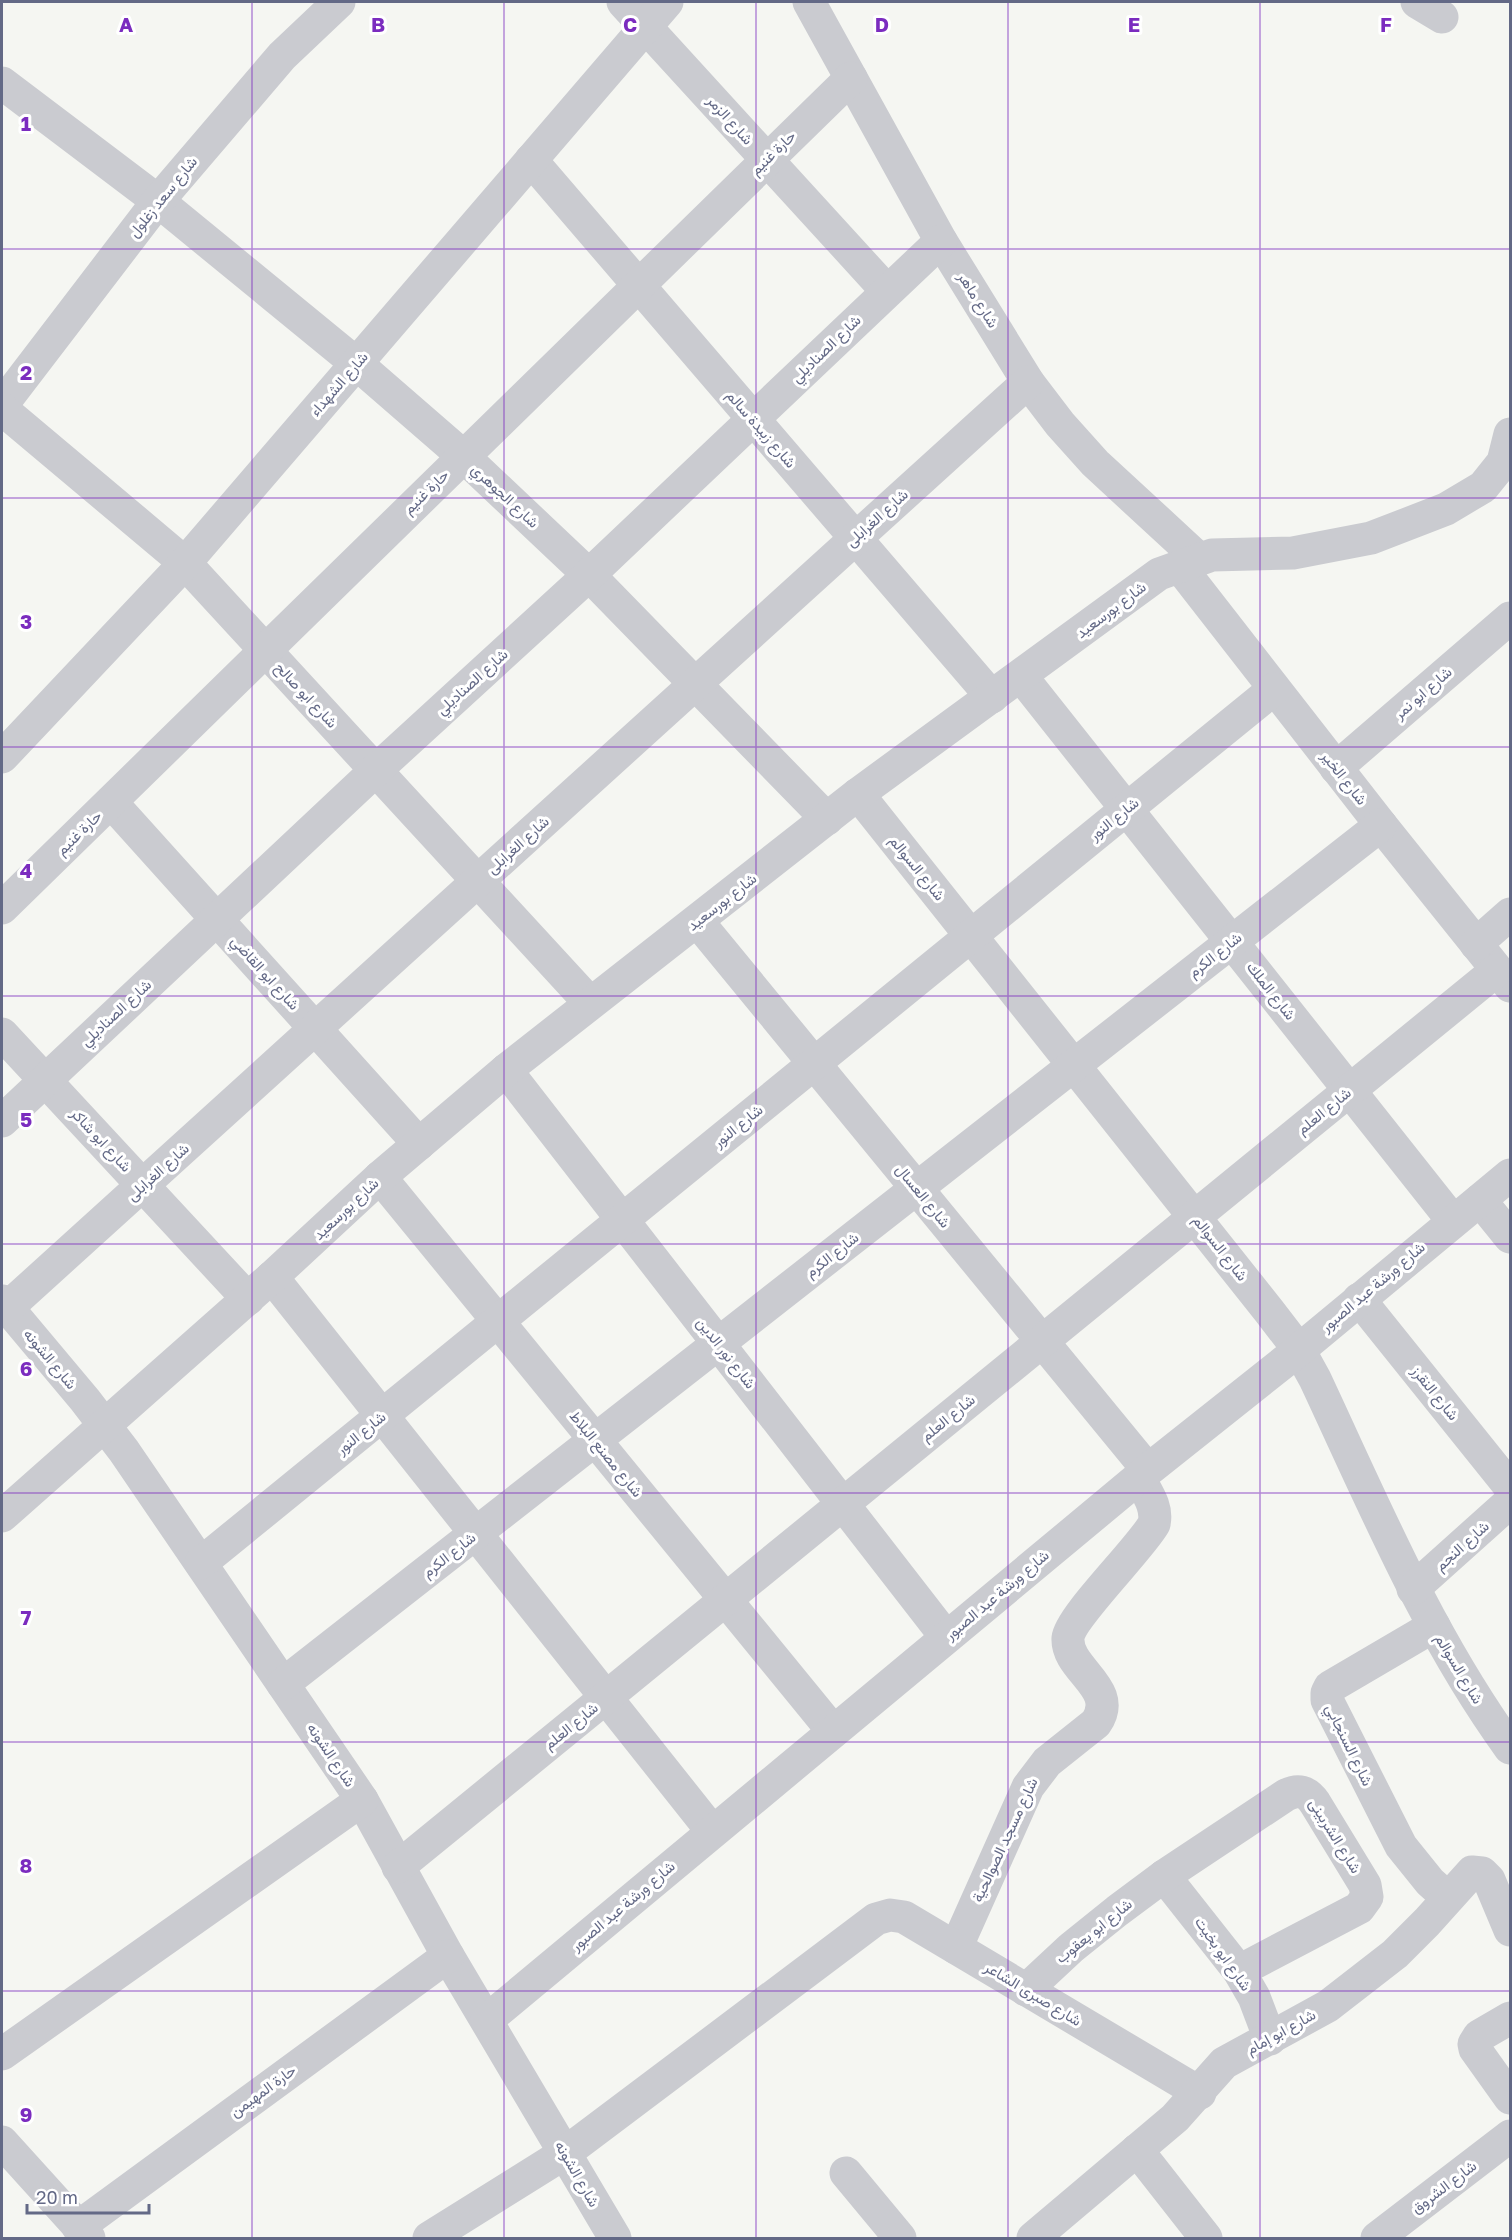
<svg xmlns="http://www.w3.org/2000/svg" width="1512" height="2240" font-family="'Golos Text',Vazirmatn,sans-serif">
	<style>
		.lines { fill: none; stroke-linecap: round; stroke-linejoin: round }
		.minor { stroke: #cacbd0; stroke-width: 33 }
		.grid { fill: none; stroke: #7b2cbf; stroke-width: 1.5; stroke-opacity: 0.55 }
		.labels { text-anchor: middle; stroke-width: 6; stroke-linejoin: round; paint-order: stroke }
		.street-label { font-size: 15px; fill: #636986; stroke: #fff }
		.grid-label { font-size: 20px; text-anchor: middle; font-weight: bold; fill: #7b2cbf; stroke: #fff; stroke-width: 6; stroke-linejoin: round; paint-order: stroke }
	</style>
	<rect width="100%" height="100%" fill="#f5f6f2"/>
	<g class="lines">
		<g class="minor">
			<path d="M623,2l264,289"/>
			<path d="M809,2l132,239 87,141 32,42 35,39 104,96"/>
			<path d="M1417,2l25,15"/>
			<path d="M2,83l156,118 199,163 106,92 126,119 238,244"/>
			<path d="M531,160l461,537"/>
			<path d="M2,405l156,-204 124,-145 57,-54"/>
			<path d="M2,409l183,154 405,440"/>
			<path d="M1180,567l201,258 129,161"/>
			<path d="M1021,676l432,545"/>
			<path d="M2,757l183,-194 482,-561"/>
			<path d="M1336,768l174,-150"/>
			<path d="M858,794l411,517 30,39 16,29c59,126 113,256 195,369"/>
			<path d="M111,802l308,342"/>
			<path d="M2,908l849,-830"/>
			<path d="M698,922l450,548"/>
			<path d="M1476,944l34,-30"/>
			<path d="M2,1034l246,265"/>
			<path d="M506,1070l440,567"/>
			<path d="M2,1121l373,-350 214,-196 352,-334"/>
			<path d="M380,1177l453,554"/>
			<path d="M1480,1200l30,37"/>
			<path d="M272,1277l440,554"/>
			<path d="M1359,1299l151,188"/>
			<path d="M2,1301l83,99 39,51 238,349 86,156 167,282"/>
			<path d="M7,1308l1021,-926"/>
			<path d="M2,1516l270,-239 108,-100 126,-107 352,-276 301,-220 53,-19 81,-2 78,-15 75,-29 37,-22 20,-25 7,-28"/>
			<path d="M201,1563l1073,-874"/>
			<path d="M1413,1589l97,-87"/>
			<path d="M1434,1626l-104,61 -3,6v7l74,146 29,36 18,16"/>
			<path d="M283,1684l1098,-859"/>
			<path d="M398,1867l1099,-897"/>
			<path d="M1164,1876l75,95 15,26 16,42"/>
			<path d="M956,1948l72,-161 19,-25 49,-39c24,-35 -30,-53 -28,-85 2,-21 72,-89 86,-114 4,-17 -7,-31 -15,-46"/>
			<path d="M1026,1990l45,-42 46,-37 47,-35 122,-81c12,-6 21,-4 29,8l50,82 2,12 -8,11 -120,63"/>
			<path d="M1510,2018l-31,18 -5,8 1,5 35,49"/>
			<path d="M487,2020l661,-550 151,-120 211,-175"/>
			<path d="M2,2054l360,-254"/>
			<path d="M2,2142l87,96"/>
			<path d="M1137,2150l69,88"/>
			<path d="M846,2173l54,65"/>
			<path d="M78,2227l370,-271"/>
			<path d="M429,2238l136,-85 311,-234 14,-4 14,2 296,176"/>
			<path d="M1033,2238l142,-120 49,-55 104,-57 67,-52 32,-32 45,-50 10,1 7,7 21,50"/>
			<path d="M1377,2238l133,-102"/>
		</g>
	</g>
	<path class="grid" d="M252,2v2236M504,2v2236M756,2v2236M1008,2v2236M1260,2v2236M2,249h1508M2,498h1508M2,747h1508M2,996h1508M2,1244h1508M2,1493h1508M2,1742h1508M2,1991h1508"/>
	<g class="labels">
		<g class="street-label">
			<text transform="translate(730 120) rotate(48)" y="5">شارع الزمر</text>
			<text transform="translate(773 153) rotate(-44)" y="5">حارة غنيم</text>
			<text transform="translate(163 197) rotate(-51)" y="5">شارع سعد زغلول</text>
			<text transform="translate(978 300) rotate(58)" y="5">شارع ماهر</text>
			<text transform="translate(826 349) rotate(-44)" y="5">شارع الصناديلي</text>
			<text transform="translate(339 384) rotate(-49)" y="5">شارع الشهداء</text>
			<text transform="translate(761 429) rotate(49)" y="5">شارع زبيدة سالم</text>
			<text transform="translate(426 492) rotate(-44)" y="5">حارة غنيم</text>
			<text transform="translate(505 496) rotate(43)" y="5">شارع الجوهري</text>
			<text transform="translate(877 518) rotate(-42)" y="5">شارع الغرابلى</text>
			<text transform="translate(1111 610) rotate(-37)" y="5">شارع بورسعيد</text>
			<text transform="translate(472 682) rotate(-42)" y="5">شارع الصناديلي</text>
			<text transform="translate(1423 693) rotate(-41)" y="5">شارع ابو نمر</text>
			<text transform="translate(306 695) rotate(47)" y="5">شارع ابو صالح</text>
			<text transform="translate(1344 778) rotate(52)" y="5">شارع الخير</text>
			<text transform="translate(1114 819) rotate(-39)" y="5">شارع النور</text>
			<text transform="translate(79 833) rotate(-44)" y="5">حارة غنيم</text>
			<text transform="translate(518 845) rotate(-42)" y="5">شارع الغرابلى</text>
			<text transform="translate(917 868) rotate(51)" y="5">شارع السوالم</text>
			<text transform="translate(722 902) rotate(-38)" y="5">شارع بورسعيد</text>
			<text transform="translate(1215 955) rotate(-38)" y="5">شارع الكرم</text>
			<text transform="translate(265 973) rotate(48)" y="5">شارع ابو القاضي</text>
			<text transform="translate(1271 991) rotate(52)" y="5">شارع الملك</text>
			<text transform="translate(116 1013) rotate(-43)" y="5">شارع الصناديلي</text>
			<text transform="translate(1324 1111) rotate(-39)" y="5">شارع العلم</text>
			<text transform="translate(738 1126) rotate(-39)" y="5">شارع النور</text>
			<text transform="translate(101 1140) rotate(47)" y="5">شارع ابو شاكر</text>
			<text transform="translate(158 1172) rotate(-42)" y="5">شارع الغرابلى</text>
			<text transform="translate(923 1196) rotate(51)" y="5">شارع العسال</text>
			<text transform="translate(346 1209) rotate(-43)" y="5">شارع بورسعيد</text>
			<text transform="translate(1220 1248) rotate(52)" y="5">شارع السوالم</text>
			<text transform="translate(832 1255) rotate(-38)" y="5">شارع الكرم</text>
			<text transform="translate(1373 1287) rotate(-40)" y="5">شارع ورشة عبد الصبور</text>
			<text transform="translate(726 1353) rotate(52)" y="5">شارع نور الدين</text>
			<text transform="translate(50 1359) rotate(50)" y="5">شارع الشونه</text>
			<text transform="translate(1435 1393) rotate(51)" y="5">شارع النقرز</text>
			<text transform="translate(948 1418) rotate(-39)" y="5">شارع العلم</text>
			<text transform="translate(361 1433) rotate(-39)" y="5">شارع النور</text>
			<text transform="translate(606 1454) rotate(51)" y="5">شارع مصنع البلاط</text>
			<text transform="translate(1462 1546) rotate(-42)" y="5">شارع النجم</text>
			<text transform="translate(449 1555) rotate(-38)" y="5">شارع الكرم</text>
			<text transform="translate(997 1595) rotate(-40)" y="5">شارع ورشة عبد الصبور</text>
			<text transform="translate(1459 1669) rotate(59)" y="5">شارع السوالم</text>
			<text transform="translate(571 1726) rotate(-39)" y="5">شارع العلم</text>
			<text transform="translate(1349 1745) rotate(64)" y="5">شارع السنجابي</text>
			<text transform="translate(331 1755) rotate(56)" y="5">شارع الشونه</text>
			<text transform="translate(1335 1836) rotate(58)" y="5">شارع الشربينى</text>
			<text transform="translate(1005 1840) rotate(-65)" y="5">شارع مسجد الصوالحية</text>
			<text transform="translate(623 1906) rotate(-40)" y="5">شارع ورشة عبد الصبور</text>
			<text transform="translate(1094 1931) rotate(-39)" y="5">شارع ابو يعقوب</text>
			<text transform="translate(1223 1954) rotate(55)" y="5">شارع ابو بخيت</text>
			<text transform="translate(1033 1994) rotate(31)" y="5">شارع صبرى الشاعر</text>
			<text transform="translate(1281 2032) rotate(-29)" y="5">شارع ابو إمام</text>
			<text transform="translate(263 2091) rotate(-36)" y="5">حارة المهيمن</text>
			<text transform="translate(577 2174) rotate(60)" y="5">شارع الشونه</text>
			<text transform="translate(1444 2187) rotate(-37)" y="5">شارع الشروق</text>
		</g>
	</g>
	<g class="grid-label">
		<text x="126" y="32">A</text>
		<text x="378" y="32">B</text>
		<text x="630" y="32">C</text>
		<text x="882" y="32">D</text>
		<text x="1134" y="32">E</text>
		<text x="1386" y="32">F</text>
		<text x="26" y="131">1</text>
		<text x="26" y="380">2</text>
		<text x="26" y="629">3</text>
		<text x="26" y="878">4</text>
		<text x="26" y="1127">5</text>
		<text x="26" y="1376">6</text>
		<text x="26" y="1625">7</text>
		<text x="26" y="1873">8</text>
		<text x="26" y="2122">9</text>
	</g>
	<rect width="1512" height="2240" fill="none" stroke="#636986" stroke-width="6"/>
	<path d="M27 2204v9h122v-9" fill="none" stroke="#636986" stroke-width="3"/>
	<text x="36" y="2204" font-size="18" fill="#636986" stroke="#ffffff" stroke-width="4.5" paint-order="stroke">20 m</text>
</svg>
